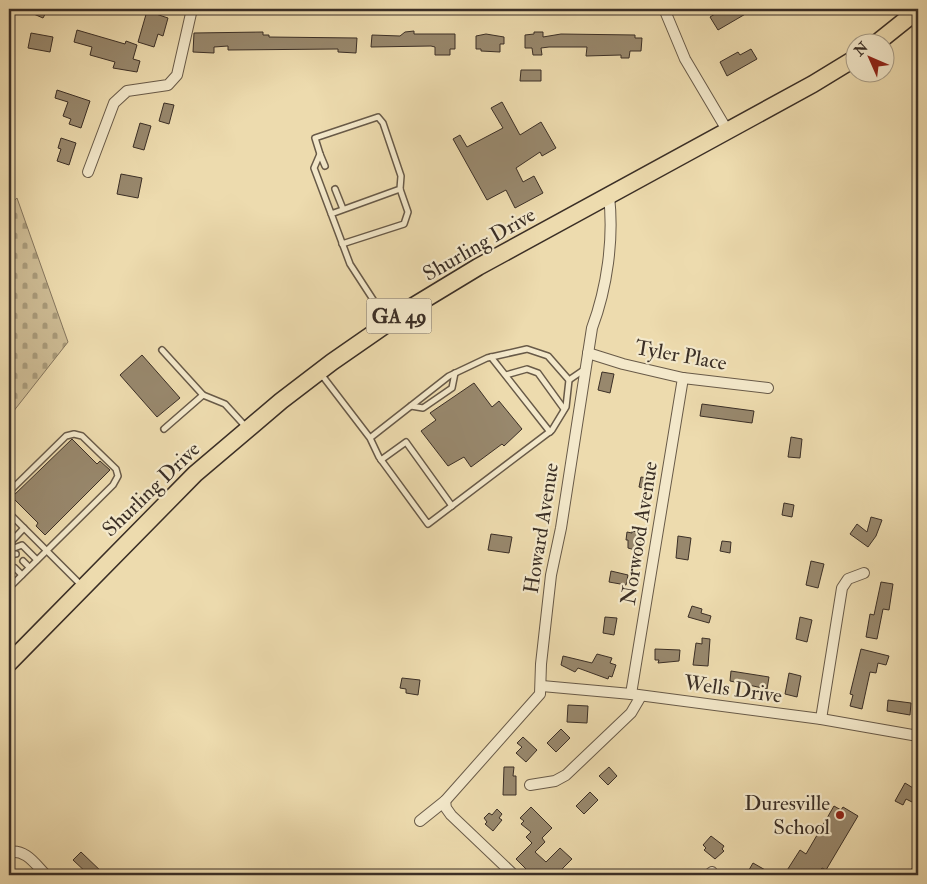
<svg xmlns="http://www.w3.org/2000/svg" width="927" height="884" font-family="'IM FELL Double Pica',serif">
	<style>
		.cemetery { fill: url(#cemetery-stones); stroke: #85765e }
		.building { fill: #98886d; stroke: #3b2f26 }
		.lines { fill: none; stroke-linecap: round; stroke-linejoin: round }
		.lane-casing { stroke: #685a48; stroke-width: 8 }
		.street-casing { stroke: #685a48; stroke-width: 12 }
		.secondary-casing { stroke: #3b2f26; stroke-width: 16 }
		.primary-casing { stroke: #3b2f26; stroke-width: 19 }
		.lane { stroke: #f3e8ca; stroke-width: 5 }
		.street { stroke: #f3e8ca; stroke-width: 10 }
		.secondary { stroke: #f3e8ca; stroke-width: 14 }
		.primary { stroke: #eddbae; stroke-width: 16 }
		.poi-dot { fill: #8f2418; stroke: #f3e8ca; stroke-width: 2 }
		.labels { text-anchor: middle; stroke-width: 4.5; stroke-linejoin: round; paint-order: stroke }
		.shield { fill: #f3e8ca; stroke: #726657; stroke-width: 1 }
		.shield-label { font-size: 20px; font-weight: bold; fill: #3b2f26 }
		.street-label { font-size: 21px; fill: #3b2f26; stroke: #f3e8ca }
		.poi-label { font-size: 21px; fill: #3b2f26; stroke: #f3e8ca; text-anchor: end }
	</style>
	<defs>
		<pattern id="cemetery-stones" width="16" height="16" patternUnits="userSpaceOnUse" patternTransform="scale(1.25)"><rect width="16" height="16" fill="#cfbe97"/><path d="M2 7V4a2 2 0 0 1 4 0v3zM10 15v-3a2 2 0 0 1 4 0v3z" fill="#a99b7b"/></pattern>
	</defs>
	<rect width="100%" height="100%" fill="#eddbae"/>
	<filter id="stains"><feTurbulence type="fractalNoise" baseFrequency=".004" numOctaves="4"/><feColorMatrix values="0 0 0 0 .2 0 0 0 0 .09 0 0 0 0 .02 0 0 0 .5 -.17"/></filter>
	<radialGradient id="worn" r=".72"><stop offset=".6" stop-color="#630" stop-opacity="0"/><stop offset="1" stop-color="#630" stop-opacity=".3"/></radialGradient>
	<path class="cemetery" d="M17,198l51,144 -59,75v-212z"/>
	<g class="building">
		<path d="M22,9h26l-5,9z"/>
		<path d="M723,9h31l-36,21 -8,-13z"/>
		<path d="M147,11l21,7 -5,18 -5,-2 -4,13 -16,-5z"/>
		<path d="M77,30l48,14 1,-3 11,4 -4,14 7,2 -3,11 -24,-4 2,-6 -25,-7 2,-8 -18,-5z"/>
		<path d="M414,31v3h41v15h-5v6h-15v-8l-4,-1 -60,1 1,-12 28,1 5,-4z"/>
		<path d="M263,32v3h6v2l88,1 -1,15 -18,-1v-3l-110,1v-4l-14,1v6l-21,-1 1,-19z"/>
		<path d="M534,32h9v5l18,-3 74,1v3h7l-1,13h-11l-1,7h-8v-3l-35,1 1,-9h-38l-8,1 1,7h-9l-1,-7h-7v-13l9,-1z"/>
		<path d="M31,33l22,4 -3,15 -22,-4z"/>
		<path d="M486,34l18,3v7h-4v8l-19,-1v-2h-5v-13z"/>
		<path d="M751,49l6,10 -30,17 -7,-14 18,-10 2,3z"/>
		<path d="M521,70h20v11h-21z"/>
		<path d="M57,90l33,11 -9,27 -12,-4 2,-5 -8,-3 5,-14 -13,-4z"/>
		<path d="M502,102l18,33 21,-13 15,26 -14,8 -2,-4 -24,16 7,14 11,-6 9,17 -28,15 -9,-18 -19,10 -34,-61 7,-4 7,12 36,-19 -12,-20z"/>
		<path d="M164,103l10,2 -5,19 -10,-3z"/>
		<path d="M140,123l11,3 -7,24 -11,-3z"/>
		<path d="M61,138l15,5 -7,22 -12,-4 4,-12 -3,-1z"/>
		<path d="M121,174l21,4 -4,20 -21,-4z"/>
		<path d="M142,355l38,43 -23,19 -37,-42z"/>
		<path d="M602,372l12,2 -4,19 -12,-3z"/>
		<path d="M474,383l18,24 7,-6 23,28 -18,17 -2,-2 -31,23 -7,-10 -16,9 -27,-35 15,-11 -6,-7z"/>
		<path d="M702,404l52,7 -2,12 -52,-7z"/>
		<path d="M791,437l11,2 -2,19 -12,-1z"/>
		<path d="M72,439l25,25 3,-3 10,9 -65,65 -9,-9 2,-3 -26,-26z"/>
		<path d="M641,477l13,2 -2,11 -13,-3z"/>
		<path d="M784,503l10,2 -2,12 -10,-2z"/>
		<path d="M871,517l11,3 -6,16 -8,11 -18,-13 7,-10 10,8z"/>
		<path d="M632,531l11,2 -4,18 -11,-3v-8h-2l1,-8 5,1z"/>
		<path d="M491,534l21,3 -3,16 -21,-3z"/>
		<path d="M678,536l13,2 -3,22 -12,-2z"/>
		<path d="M722,541l9,1 -1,11 -10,-2z"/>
		<path d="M811,561l13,3 -6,24 -12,-3z"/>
		<path d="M611,571l17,4 -2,10 -17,-3z"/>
		<path d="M881,582l12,2 -4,26 -6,-1 -6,30 -11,-2 4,-23 4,1z"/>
		<path d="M692,606l10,3 -1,4 10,3 -2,7 -21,-6z"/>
		<path d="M605,617l12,1 -3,17 -11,-2z"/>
		<path d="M800,617l12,3 -5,22 -11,-3z"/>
		<path d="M702,638l8,1 -2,27 -15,-1 3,-22 6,1z"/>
		<path d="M655,649l25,1 -1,11 -21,2 1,-3h-4z"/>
		<path d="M861,649l28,7 -3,9 -8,-2 -2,10 -6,-1 -8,37 -12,-3 3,-11 -3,-1z"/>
		<path d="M597,654l15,4 -2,5 6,2 -4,12 -3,-1 -1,3 -30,-11 -3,4 -14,-7 2,-9 29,7z"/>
		<path d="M731,671l38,6 -2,12 -37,-8z"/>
		<path d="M789,673l12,3 -4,21 -12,-3z"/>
		<path d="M402,678l18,2 -2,15 -12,-2v-4l-6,-1z"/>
		<path d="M888,700l23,3 -1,12 -23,-4z"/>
		<path d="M568,705l20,1 -1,17 -20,-1z"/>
		<path d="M561,729l9,9 -14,14 -9,-9z"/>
		<path d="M523,737l14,13 -11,12 -10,-9 6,-6 -5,-4z"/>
		<path d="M504,767h10l-1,9h3v19h-13z"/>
		<path d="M609,767l8,9 -9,9 -9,-9z"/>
		<path d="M905,783l13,8v14l-12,-6 -3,6 -8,-4z"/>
		<path d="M590,792l8,8 -14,14 -8,-8z"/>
		<path d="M834,806l7,4 2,-3 15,9 -32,54 -4,-2 -5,7h-33l16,-25 6,4z"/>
		<path d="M531,807l21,21 -10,10 3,4 -10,10 11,10 14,-14 12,11 -16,16h-24l-16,-16 16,-16 -6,-6 5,-5 -10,-8 3,-3 -4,-3z"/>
		<path d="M497,809l5,5 -3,4 3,2 -9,11 -8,-7 2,-2 -3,-4 5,-5 3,2z"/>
		<path d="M711,836l13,10 -2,3 2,2 -9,8 -11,-9 2,-2 -3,-3z"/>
		<path d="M81,852l24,23h-16l-16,-15z"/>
		<path d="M753,863l21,12h-28z"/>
	</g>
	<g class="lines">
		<defs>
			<g id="lane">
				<path d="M320,154l5,12"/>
				<path d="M335,189l8,20"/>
				<path d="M331,214l69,-25 1,-13 -18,-53 -5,-6 -63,21 5,16 -6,14 36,96 37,57"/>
				<path d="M342,244l62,-20 4,-12 -8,-23"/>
				<path d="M162,350l41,45"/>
				<path d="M491,357l59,75"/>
				<path d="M321,374l49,64 9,19 49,67 124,-94 14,-23 3,-27 -21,-24 -21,-7 -40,9 -38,18 -79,62"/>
				<path d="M506,375l21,-6 11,4 26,36"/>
				<path d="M569,380l16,-11"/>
				<path d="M411,406l12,2 29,-20 3,-15"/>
				<path d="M164,429l39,-34 22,9 21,23"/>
				<path d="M381,460l25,-18 46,64"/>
				<path d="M9,492l57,-56 8,-2 8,2 34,33 2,7 -5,9 -104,103"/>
				<path d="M10,514l72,72"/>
				<path d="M9,544l15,-16"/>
				<path d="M9,550l13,-5 15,15"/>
				<path d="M9,554h7"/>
				<path d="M23,561l6,6"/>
				<path d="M15,568l7,7"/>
			</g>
			<g id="street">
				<path d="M662,9l3,2 20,48 42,71"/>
				<path d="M88,172l26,-69 13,-12 41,-6 9,-10 15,-66"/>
				<path d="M588,353l35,11 60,14 85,10"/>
				<path d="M542,686l89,8 190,25 97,17"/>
				<path d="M631,694l52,-316"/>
				<path d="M821,719l21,-131 6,-9 16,-6"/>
				<path d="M530,785l25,-4 11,-6 65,-62 10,-17"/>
				<path d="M445,801l1,7 5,7 63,60"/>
				<path d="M420,821l25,-20 95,-107 1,-30 10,-89 10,-47 31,-200c15,-40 22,-89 17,-132"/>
				<path d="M9,852c17,-3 26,12 37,23"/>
				<path d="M708,875l4,-3"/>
			</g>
			<path id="secondary" d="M917,875l1,-2"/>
			<g id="primary">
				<path d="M878,42l40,-32"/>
				<path d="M9,663l186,-189 86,-73 51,-39 75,-52 71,-43 335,-183 41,-25"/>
			</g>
		</defs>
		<use href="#lane" class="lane-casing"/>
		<use href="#street" class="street-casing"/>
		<use href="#secondary" class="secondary-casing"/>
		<use href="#primary" class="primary-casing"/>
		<use href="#lane" class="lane"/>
		<use href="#street" class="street"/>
		<use href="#secondary" class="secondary"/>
		<use href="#primary" class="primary"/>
	</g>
	<circle class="poi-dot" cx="840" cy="815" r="5"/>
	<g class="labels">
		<rect class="shield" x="366.5" y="298.5" width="65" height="35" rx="4"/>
		<g class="shield-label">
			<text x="399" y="323">GA 49</text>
		</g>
		<g class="street-label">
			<text transform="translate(479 244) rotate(-30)" y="7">Shurling Drive</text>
			<text transform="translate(681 355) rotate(10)" y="7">Tyler Place</text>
			<text transform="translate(151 489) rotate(-44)" y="7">Shurling Drive</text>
			<text transform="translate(541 528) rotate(-81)" y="7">Howard Avenue</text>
			<text transform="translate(639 533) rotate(-81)" y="7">Norwood Avenue</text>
			<text transform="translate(733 689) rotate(8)" y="7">Wells Drive</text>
		</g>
		<g class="poi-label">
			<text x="830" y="810">Duresville<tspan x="830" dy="24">School</tspan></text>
		</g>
	</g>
	<rect width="927" height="884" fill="none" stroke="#eddbae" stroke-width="30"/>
	<rect x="10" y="10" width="907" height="864" fill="none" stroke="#3b2f26" stroke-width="2.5"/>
	<rect x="15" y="15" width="897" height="854" fill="none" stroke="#3b2f26"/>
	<g transform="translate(870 58) rotate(315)"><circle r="24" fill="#f3e8ca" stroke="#a99e88"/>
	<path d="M0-4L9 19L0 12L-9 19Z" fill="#8f2418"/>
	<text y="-8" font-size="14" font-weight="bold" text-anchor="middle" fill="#3b2f26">N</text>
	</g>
	<rect width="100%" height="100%" filter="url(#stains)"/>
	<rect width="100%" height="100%" fill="url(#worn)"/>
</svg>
